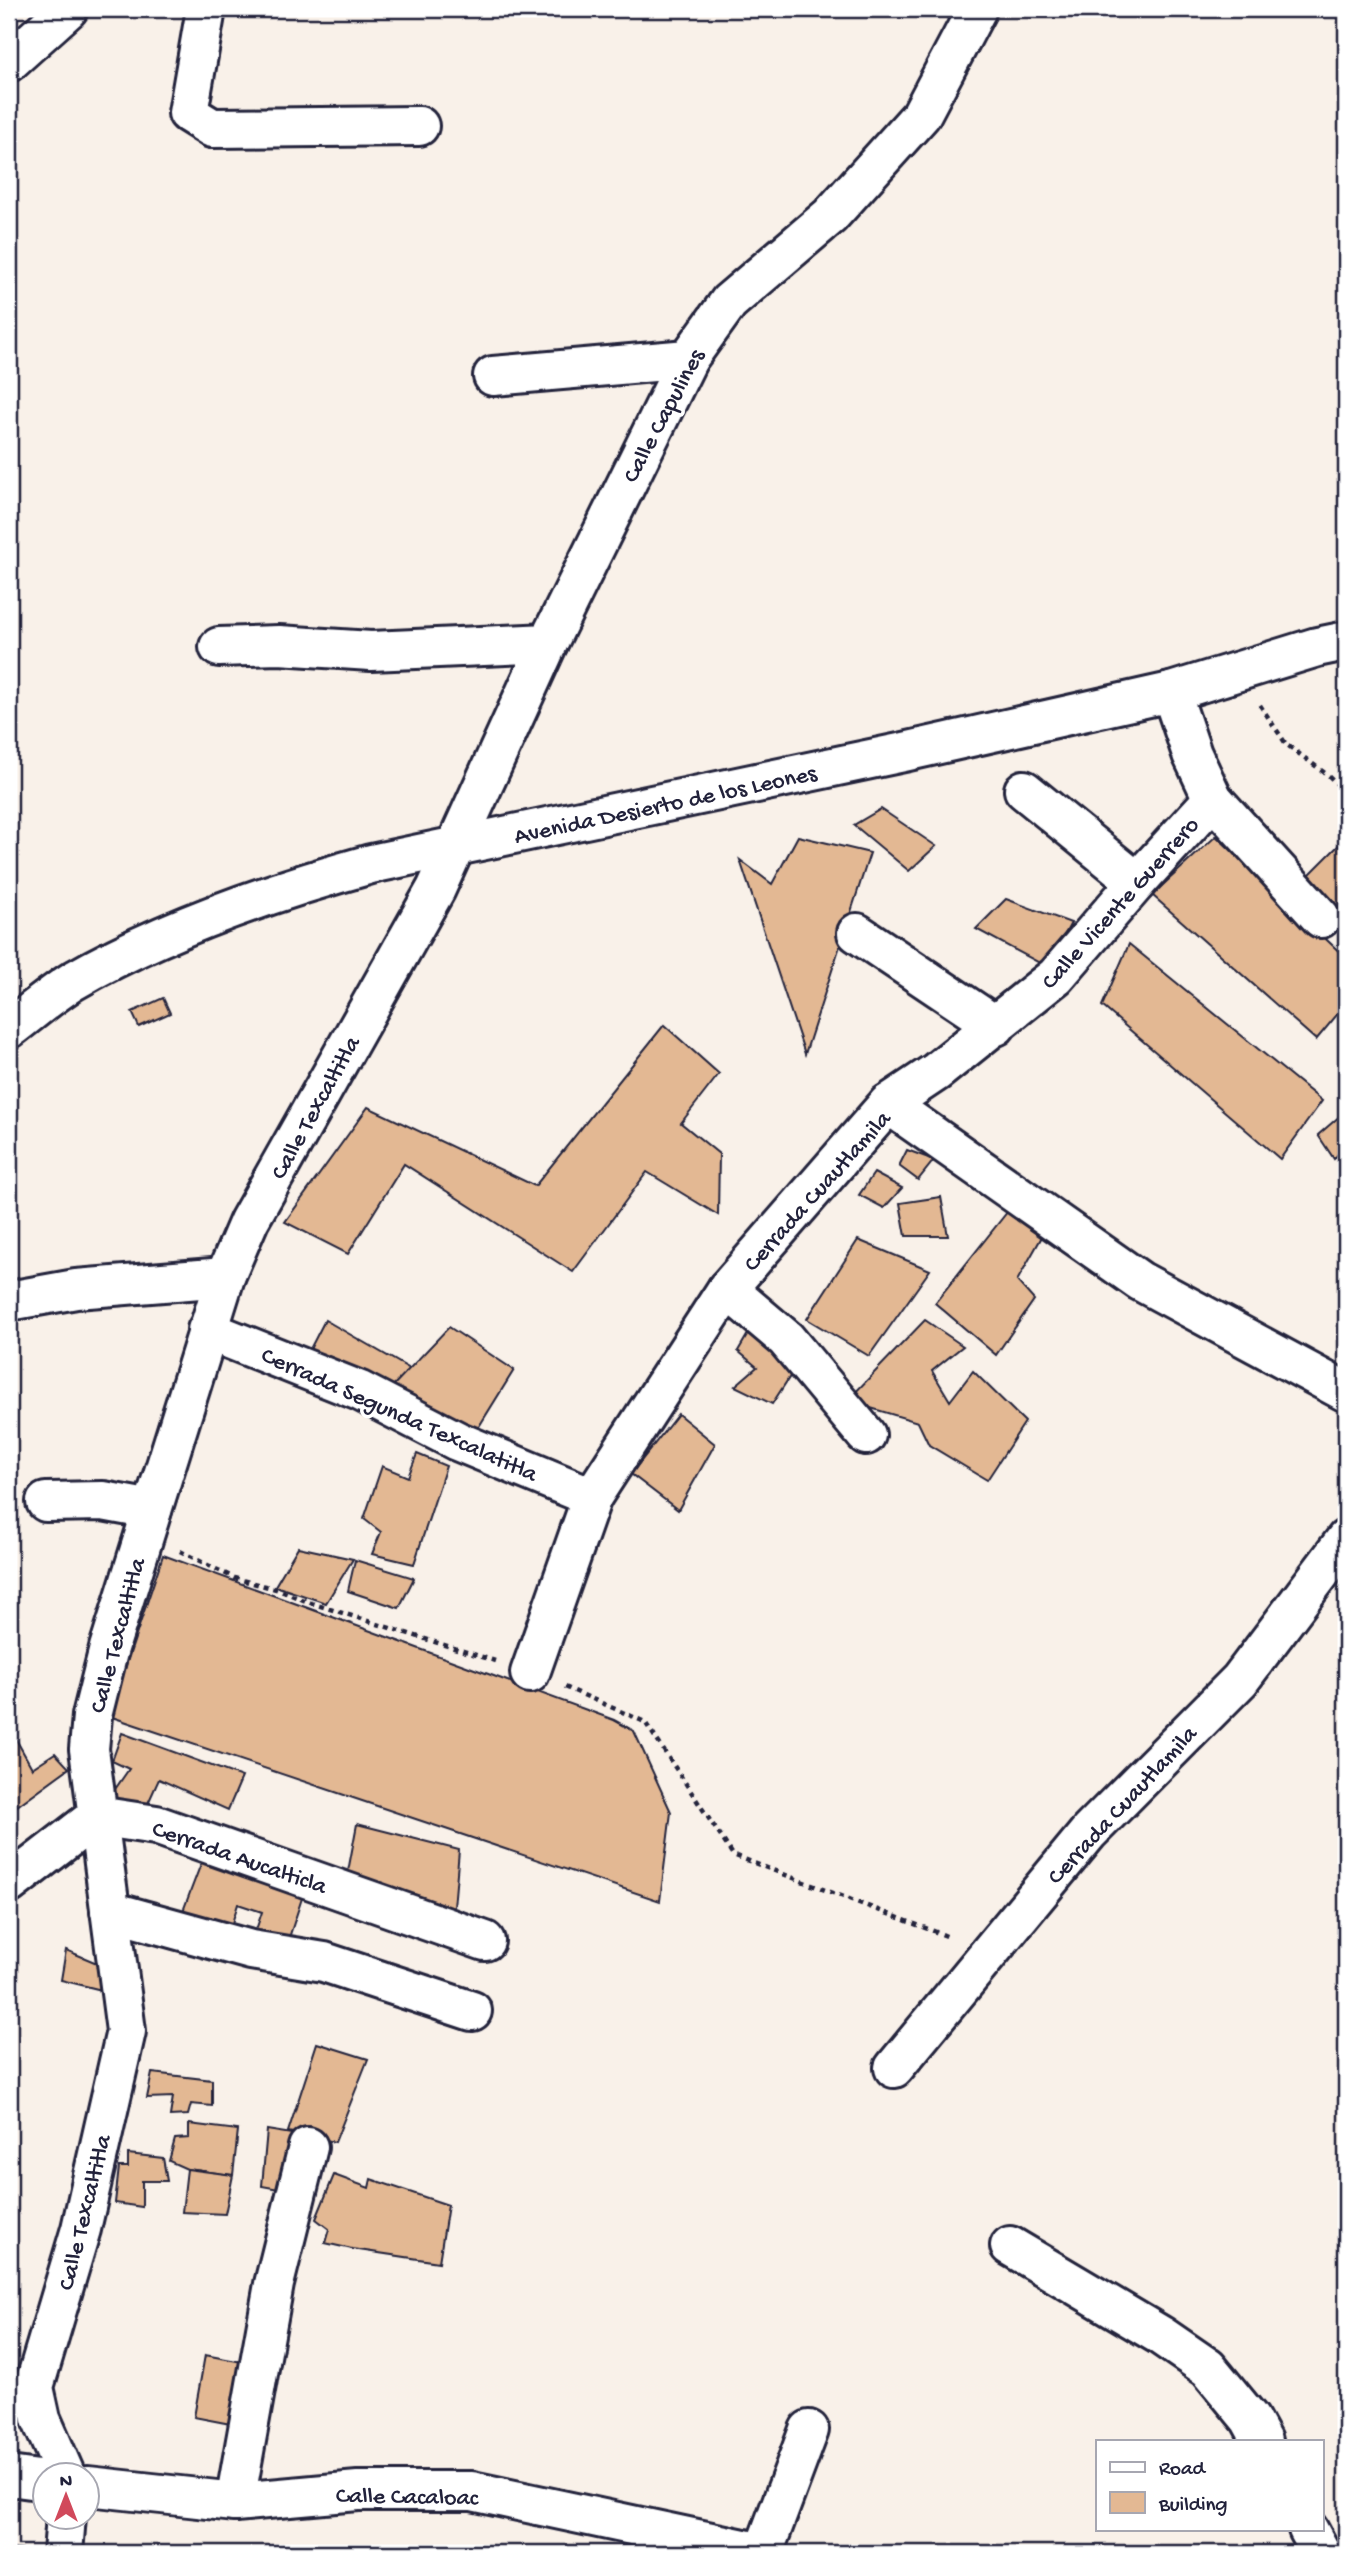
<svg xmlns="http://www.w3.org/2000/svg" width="1355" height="2562" font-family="'Gochi Hand',sans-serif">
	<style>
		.building { fill: #e3b893; stroke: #22223b; stroke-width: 2 }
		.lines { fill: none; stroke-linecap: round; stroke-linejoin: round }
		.minor-casing { stroke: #22223b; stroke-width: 44 }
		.path { stroke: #22223b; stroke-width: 4.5; stroke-dasharray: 5 5; stroke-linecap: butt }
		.minor { stroke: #fff; stroke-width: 38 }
		.labels { text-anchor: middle; stroke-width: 7; stroke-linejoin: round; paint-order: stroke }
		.street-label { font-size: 24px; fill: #22223b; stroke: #fff }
	</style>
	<rect width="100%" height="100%" fill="#f9f1e9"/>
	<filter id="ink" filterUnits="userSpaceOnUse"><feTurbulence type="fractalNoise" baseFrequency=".0143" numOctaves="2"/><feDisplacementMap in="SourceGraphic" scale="14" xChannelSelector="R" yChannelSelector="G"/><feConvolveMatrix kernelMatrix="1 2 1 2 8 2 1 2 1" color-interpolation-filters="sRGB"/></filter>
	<g filter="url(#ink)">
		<g class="building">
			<path d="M881,809l55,37 -27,25 -55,-46z"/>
			<path d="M798,836l72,17 -65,201 -65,-194 32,24z"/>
			<path d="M1216,836l130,122v46l-30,36 -164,-145z"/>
			<path d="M1346,838v73l-12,11 -35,-37z"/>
			<path d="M1006,899l65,24 -24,44 -71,-38z"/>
			<path d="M1129,944l193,157 -42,58 -178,-153z"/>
			<path d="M163,998l7,15 -31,14 -7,-15z"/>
			<path d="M664,1025l55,49 -38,49 38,31 -1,61 -71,-43 -74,100 -169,-108 -56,90 -63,-32 83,-115 167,79z"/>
			<path d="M1341,1115l5,1v28l-12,15 -16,-24z"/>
			<path d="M907,1150l27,10 -16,20 -19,-14z"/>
			<path d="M874,1173l28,15 -18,20 -25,-13z"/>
			<path d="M941,1197l7,39h-42l-6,-33z"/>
			<path d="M1008,1211l36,22 -27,48 17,19 -38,55 -61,-52z"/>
			<path d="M858,1240l72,30 -61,86 -62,-37z"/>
			<path d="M325,1320l85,49 -20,20 -81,-38z"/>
			<path d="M925,1320l38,26 -31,25 18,30 23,-30 52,51 -38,58 -58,-35 -11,-23 -71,-21z"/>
			<path d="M449,1327l65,43 -44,71 -80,-52z"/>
			<path d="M748,1334l50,30 -26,40 -37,-18 22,-19 -19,-16z"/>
			<path d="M678,1414l37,30 -37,66 -47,-36z"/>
			<path d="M417,1454l29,12 -32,98 -42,-10 9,-22 -17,-13 18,-53 26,11z"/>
			<path d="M298,1547l55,12 -27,44 -51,-17z"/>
			<path d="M163,1555l451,165 20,11 37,81 -11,89 -551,-185z"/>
			<path d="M355,1560l59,18 -15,30 -51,-17z"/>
			<path d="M122,1733l120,44 -14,33 -69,-31 -14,31 -36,-12 20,-29 -17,-8z"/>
			<path d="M13,1734l19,34 23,-15 14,15 -52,38 -8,-12v-58z"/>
			<path d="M357,1824l102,26 -6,69 -107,-37z"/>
			<path d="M202,1861l102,31 -20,61 -33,-8 11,-33 -24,-8 -11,35 -47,-20z"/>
			<path d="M66,1950l31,13 9,28 -45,-11z"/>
			<path d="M317,2043l51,16 -33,83 -47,-10z"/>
			<path d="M152,2073l60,7v26l-21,-2 -3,11 -18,1 3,-19 -26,1z"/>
			<path d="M189,2124l49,6 -5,45 -46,-6 -18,-8 6,-22 14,-1z"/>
			<path d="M267,2130l37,6 -14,55 -28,-5z"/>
			<path d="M128,2154l35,4 4,23h-25v26l-27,-4 4,-36h9z"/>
			<path d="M187,2169l46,6 -8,39 -43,-2z"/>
			<path d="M334,2175l35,13 2,-9 77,26 -9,57 -87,-13 -27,-6 4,-14 -13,-10z"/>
			<path d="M205,2355l48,9 -12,62 -47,-9z"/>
			<path d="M9,2549l14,1v3h-14z"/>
		</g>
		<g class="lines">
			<defs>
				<g id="minor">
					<path d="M206,9l-18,104 24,15 207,-2"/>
					<path d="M9,62l59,-53"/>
					<path d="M493,376l195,-17"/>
					<path d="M219,647l60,-2 92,6 177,-8"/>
					<path d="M1171,692l21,62 21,45 108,119"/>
					<path d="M1024,790l113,92"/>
					<path d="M857,933l139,93"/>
					<path d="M9,1029c21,-16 42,-34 64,-48 88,-51 201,-90 298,-117l533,-112 267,-60 146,-45 29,-6"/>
					<path d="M888,1104l252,177 206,111"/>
					<path d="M727,1289l59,50 80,96"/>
					<path d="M9,1301l67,-12 149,-12"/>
					<path d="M207,1330l153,61 97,50 135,56"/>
					<path d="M46,1502l57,-1 49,9"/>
					<path d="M530,1673l62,-176 135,-208 161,-185 48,-32 120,-96 81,-94 76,-83"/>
					<path d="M9,1884l88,-68 59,9 329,116"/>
					<path d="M110,1911l141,39 73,12 148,49"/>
					<path d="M894,2068l195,-236 151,-152 106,-141"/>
					<path d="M1010,2246l150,89 48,33 42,51 12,22"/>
					<path d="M65,2474l-24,-55 -7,-32 47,-158 45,-198 -37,-282 3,-33 17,-68 116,-371 24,-56 187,-332 112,-246 140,-284 41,-57 101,-86 91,-101 56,-106"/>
					<path d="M9,2476l37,5"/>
					<path d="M88,2486l147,16 123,-11h114l291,62"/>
					<path d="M235,2502l39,-218 34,-137"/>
					<path d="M1308,2529l13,24"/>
					<path d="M63,2553l3,-37"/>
					<path d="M763,2553l46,-123"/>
				</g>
			</defs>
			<use href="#minor" class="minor-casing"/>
			<g class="path">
				<path d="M1260,705l26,39 43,32 17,17"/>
				<path d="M180,1551l54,27 42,11 35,14 184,58"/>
				<path d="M565,1687l80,35 88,133 216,82"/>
			</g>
			<use href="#minor" class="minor"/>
		</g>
	</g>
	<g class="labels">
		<g class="street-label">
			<text transform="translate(662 415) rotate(-62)" y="8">Calle Capulines</text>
			<text transform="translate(665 803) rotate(-12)" y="8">Avenida Desierto de los Leones</text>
			<text transform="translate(1119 902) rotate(-48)" y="8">Calle Vicente Guerrero</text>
			<text transform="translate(314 1107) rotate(-61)" y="8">Calle Texcaltitla</text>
			<text transform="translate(816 1190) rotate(-48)" y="8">Cerrada Cuautlamila</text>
			<text transform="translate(400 1413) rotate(24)" y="8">Cerrada Segunda Texcalatitla</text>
			<text transform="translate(116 1635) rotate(-75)" y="8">Calle Texcaltitla</text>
			<text transform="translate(1121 1804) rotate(-47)" y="8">Cerrada Cuautlamila</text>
			<text transform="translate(240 1856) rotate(19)" y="8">Cerrada Aucalticla</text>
			<text transform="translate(83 2212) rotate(-76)" y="8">Calle Texcaltitla</text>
			<text transform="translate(407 2495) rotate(1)" y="8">Calle Cacaloac</text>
		</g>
	</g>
	<rect width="1355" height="2562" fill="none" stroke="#fff" stroke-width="35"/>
	<rect x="18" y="18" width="1320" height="2527" fill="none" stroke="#22223b" stroke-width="2.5" filter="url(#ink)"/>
	<rect x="1096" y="2440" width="228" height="91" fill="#ffffff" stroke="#a7a7b1" stroke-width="2"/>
	<rect x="1110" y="2462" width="35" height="10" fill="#ffffff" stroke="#a7a7b1" stroke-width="2"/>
	<text x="1159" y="2474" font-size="21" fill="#22223b">Road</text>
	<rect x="1110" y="2492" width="35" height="21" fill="#e3b893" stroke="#a7a7b1" stroke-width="2"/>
	<text x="1159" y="2510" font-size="21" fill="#22223b">Building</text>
	<g transform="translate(66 2496)"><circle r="33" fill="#ffffff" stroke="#a7a7b1" stroke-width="2"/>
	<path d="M0-5L12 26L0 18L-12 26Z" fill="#d1495b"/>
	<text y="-10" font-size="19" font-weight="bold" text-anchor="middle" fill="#22223b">N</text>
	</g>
</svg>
